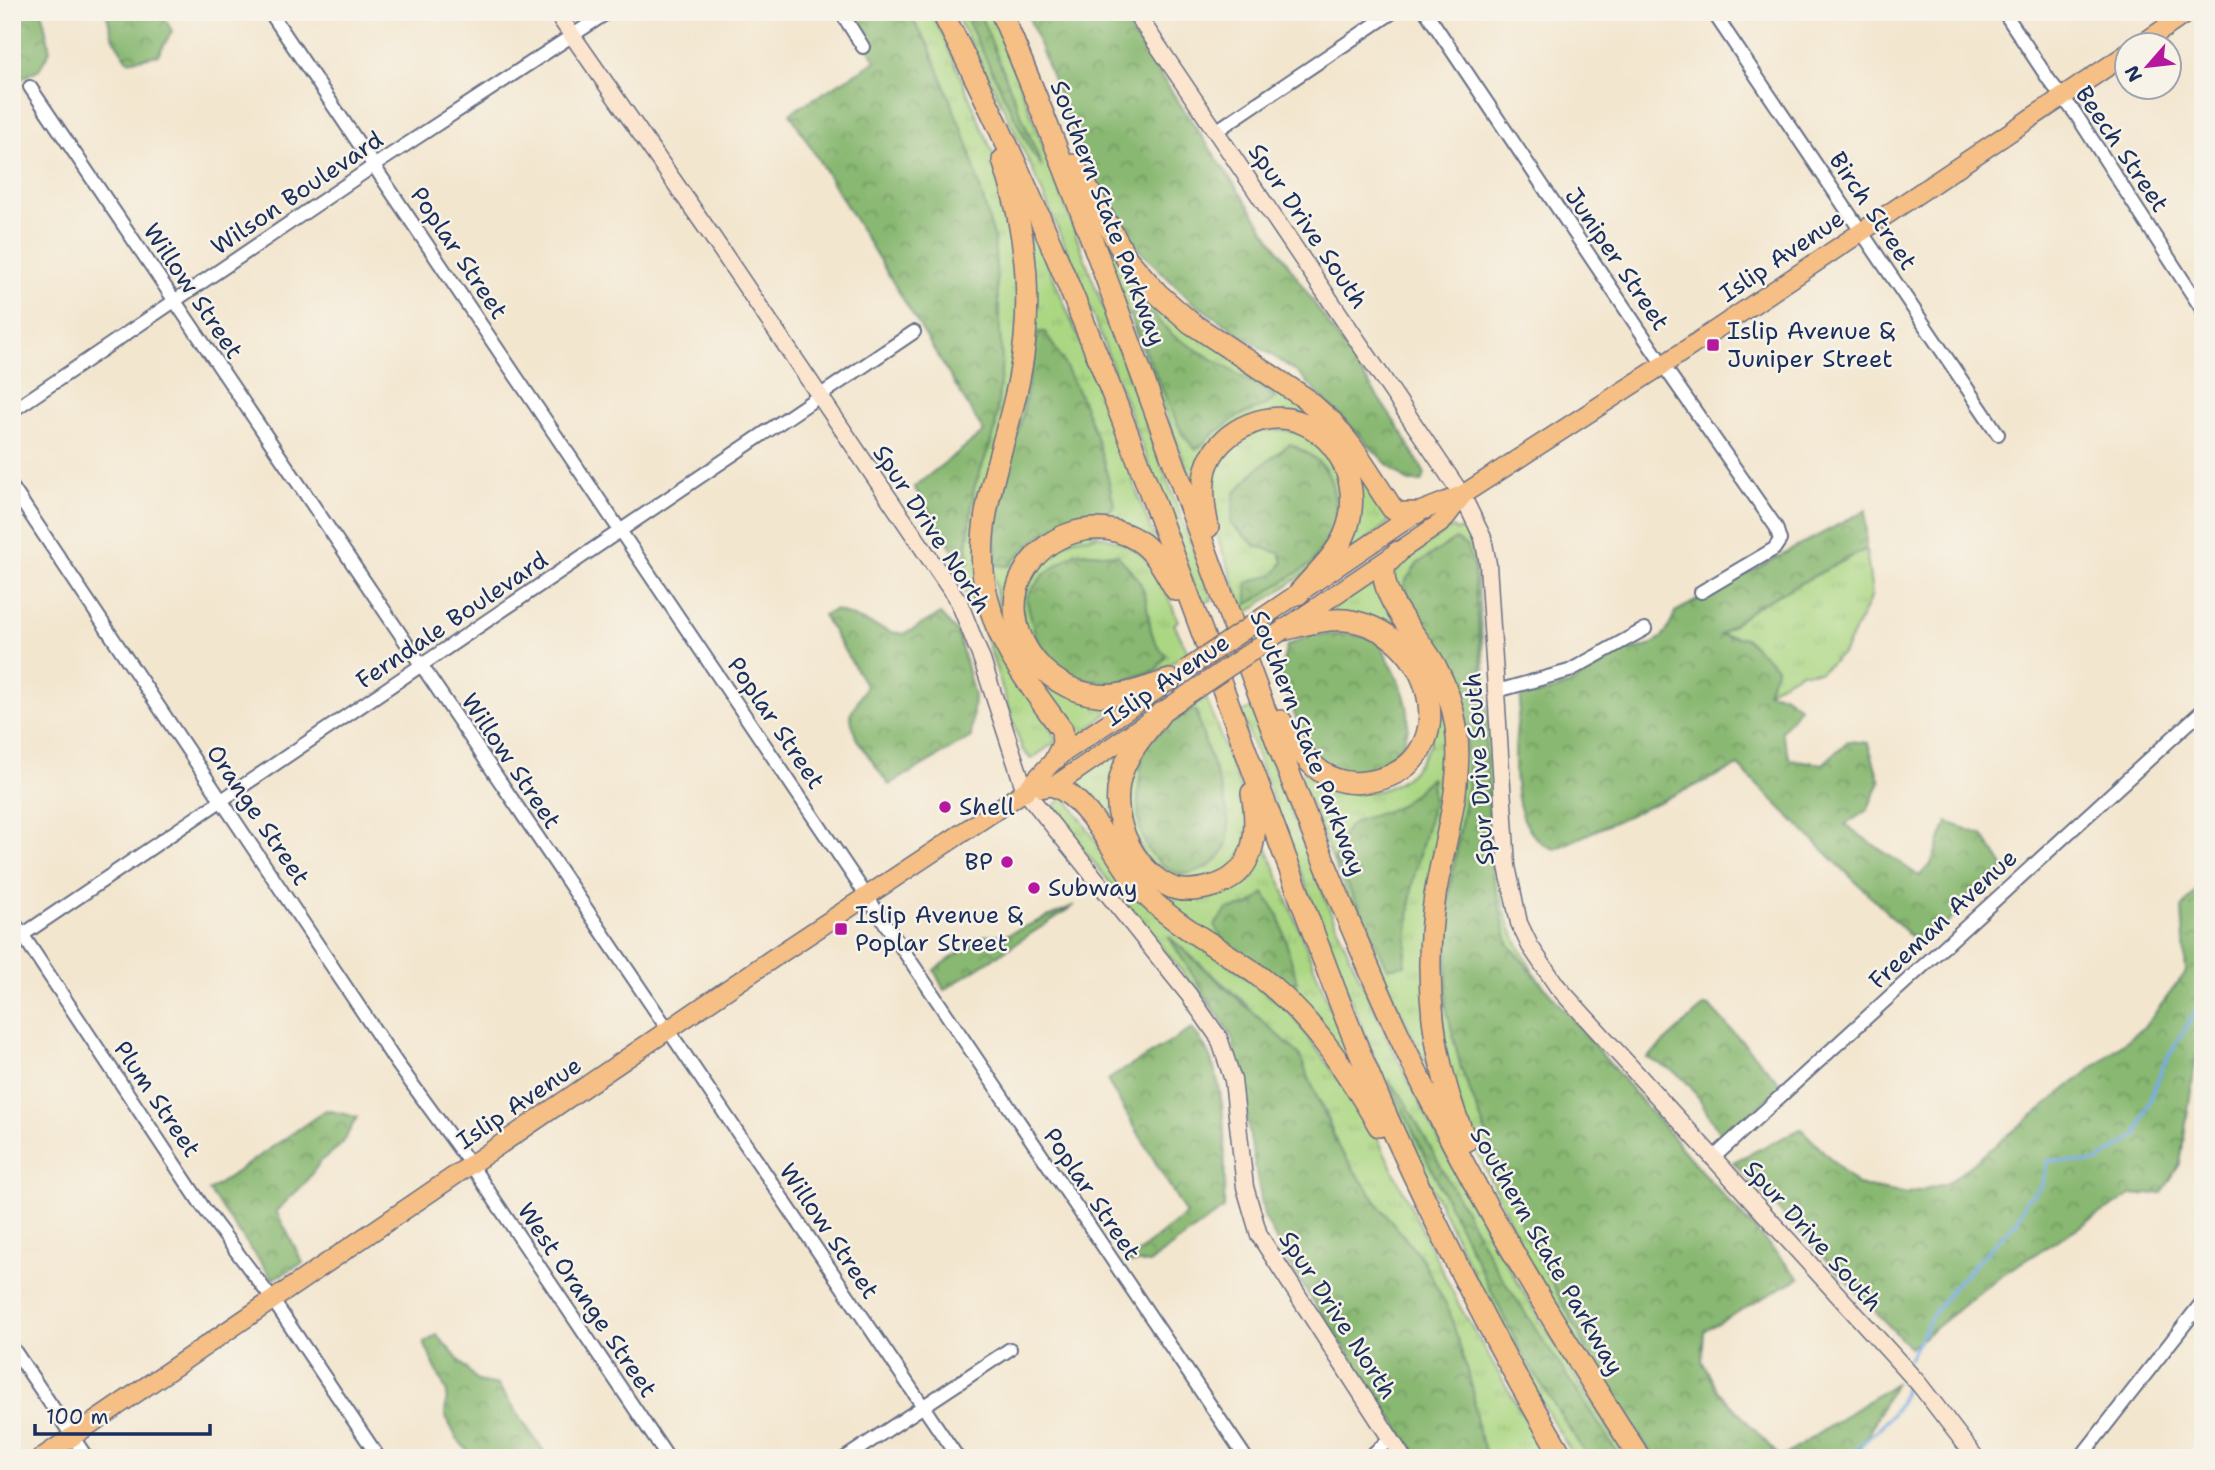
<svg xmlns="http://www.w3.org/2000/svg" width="2215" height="1470" font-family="'Shantell Sans',sans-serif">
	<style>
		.grass { fill: url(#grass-tufts); stroke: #638370; stroke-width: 2 }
		.forest { fill: url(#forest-crowns); stroke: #527468; stroke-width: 2 }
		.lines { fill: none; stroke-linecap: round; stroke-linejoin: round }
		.stream { stroke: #77ace4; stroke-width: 3.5 }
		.street-casing { stroke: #676f86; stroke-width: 16 }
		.secondary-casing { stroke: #676f86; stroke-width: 19 }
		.primary-casing { stroke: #676f86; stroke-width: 21 }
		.highway-casing { stroke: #676f86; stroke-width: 24 }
		.street { stroke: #fff; stroke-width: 12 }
		.secondary { stroke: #fbe5cf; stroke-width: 16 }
		.primary { stroke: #f5bf86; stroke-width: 18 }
		.highway { stroke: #f5bf86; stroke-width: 21 }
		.primary-bridge-casing { stroke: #676f86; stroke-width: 21; stroke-linecap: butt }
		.primary-bridge { stroke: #f5bf86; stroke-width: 18 }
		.poi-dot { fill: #b5179e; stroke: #f7f3e8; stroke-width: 2.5 }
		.labels { text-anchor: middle; stroke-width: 5; stroke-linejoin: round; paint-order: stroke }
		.street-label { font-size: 24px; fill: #1b2f5e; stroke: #f7f3e8 }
		.poi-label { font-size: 24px; fill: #1b2f5e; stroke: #f7f3e8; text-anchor: start }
	</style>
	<defs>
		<pattern id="grass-tufts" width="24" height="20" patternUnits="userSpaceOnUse" patternTransform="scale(1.75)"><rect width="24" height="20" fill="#abd783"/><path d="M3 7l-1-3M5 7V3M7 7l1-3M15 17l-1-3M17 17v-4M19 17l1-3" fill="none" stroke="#93b974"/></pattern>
		<pattern id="forest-crowns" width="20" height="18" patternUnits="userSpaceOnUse" patternTransform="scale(1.75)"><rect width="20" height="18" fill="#88b871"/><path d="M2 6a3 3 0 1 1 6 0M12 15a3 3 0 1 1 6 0" fill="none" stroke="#6e9660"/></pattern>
	</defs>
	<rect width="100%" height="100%" fill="#f7f3e8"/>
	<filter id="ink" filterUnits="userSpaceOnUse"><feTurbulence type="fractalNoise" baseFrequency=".0143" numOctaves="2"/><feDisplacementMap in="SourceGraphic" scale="14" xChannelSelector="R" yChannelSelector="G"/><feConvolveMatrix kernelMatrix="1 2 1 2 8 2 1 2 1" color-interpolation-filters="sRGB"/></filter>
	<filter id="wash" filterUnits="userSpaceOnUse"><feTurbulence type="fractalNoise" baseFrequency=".00686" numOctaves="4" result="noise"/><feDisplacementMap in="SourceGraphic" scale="28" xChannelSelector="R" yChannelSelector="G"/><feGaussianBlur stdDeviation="1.57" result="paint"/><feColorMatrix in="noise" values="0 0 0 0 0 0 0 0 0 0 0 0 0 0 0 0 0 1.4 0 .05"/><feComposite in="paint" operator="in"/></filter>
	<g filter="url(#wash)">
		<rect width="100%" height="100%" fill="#f3e6cf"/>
		<g class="grass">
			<path d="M907,12h23l13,23 61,145 11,50 6,97 -41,267 77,147 -26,18 -9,-10 -41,-127 -25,-48 14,-13 -3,-15 7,-58 21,-57 7,-70 -74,-317z"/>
			<path d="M954,12h39l219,588 -12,4c-74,-199 -142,-405 -246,-592z"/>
			<path d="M1034,231l58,139 66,179 -43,-23 -92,39 -2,91 91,46v7l-37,32 -74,-116 -13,-85 33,-141 6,-167z"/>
			<path d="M1110,244l217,182 64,91 -4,7 -41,33 8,-27 -31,-98 -65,-13 -60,61 -7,-1 -89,-234z"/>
			<path d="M1259,430h26l23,6 20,16 15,26 -1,50 -29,40 -68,46 -37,-104 9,-45 18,-21z"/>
			<path d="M1453,527l3,4 10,-4 10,37 28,345 10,28 22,39 -28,-32 -16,-71 -10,-204 -9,-104 -7,-19 -58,55 32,53 25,68 3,61 -19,111 -3,112 15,62 65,167 88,164 41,59 -44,-59 -82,-137 -60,-128 -22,-66 -11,-135 26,-200 -75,-149 3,-15z"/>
			<path d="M1100,536c51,12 60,39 78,85l-4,3 14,28 -24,16 -49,23 -52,-13 -39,-47 -2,-31 8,-28 20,-21 23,-12z"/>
			<path d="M1866,549l6,46 -28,57 -24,20h-19l-35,20 -21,-54 -25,-3 37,-29z"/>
			<path d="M1372,580l53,79 24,61 2,46 -6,48 -11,251 -6,3 -67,-138 -63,-156 7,-2c32,22 72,31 104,2 9,-7 15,-21 22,-31l-15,-87 -81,-41 -3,-13z"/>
			<path d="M1206,698l43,114 2,27 -25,39 -49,7 -28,-16 -26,-65 12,-50 40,-35z"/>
			<path d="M1252,708c31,82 61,166 97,246 78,176 172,344 279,504h-53c-143,-233 -239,-490 -334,-745z"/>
			<path d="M1144,728l-32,84 64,85c53,5 57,-9 85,-49h6l82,207 -7,3 -176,-151 -93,-119 8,-10 -2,-3z"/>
			<path d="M1065,796l58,85 167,131 80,111 90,184 88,151h-60l-10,-26 -5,-41 -50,-131 -41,-50 -44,-63 -14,-40 -82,-107 -72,-62 48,78 -162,-200 -5,-7z"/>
		</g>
		<g class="forest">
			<path d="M12,12h30l8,39 -11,18 -27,15z"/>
			<path d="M106,12h55l11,19 -14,24 -30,6 -15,-23z"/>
			<path d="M846,12h61l21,32 40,101 26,93 8,123 -7,70 -21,57 -7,58 3,15 -6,7 -50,-81 70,-55 -194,-319 86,-52z"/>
			<path d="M963,12h15l6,12 58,142 -10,-13z"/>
			<path d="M1027,12h91l284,421 23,41 -3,8h-13l-22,-18 -90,-92 -105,-70 -73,-72 -45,-95z"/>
			<path d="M1134,311l19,3 19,21 104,62c-11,11 -21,12 -35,18 -16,9 -31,22 -45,35l-14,-16 -52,-118z"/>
			<path d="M1038,332h7c35,53 57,111 69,173l-10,14c-42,-4 -69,16 -95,47l-13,-1 -1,-46 27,-102z"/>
			<path d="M1290,444c45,21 41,35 49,80l-28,40 -64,41v-22l29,-10 7,-11 -3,-9 -24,-7 -25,-22 4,-31 22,-24z"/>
			<path d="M1866,510v39l-109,57 -37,29 25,3 32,29 -10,25 16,3 17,12 -19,25 9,27 33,5 25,-23 20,2 12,39 -13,28 -22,15 74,51 12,-12 16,-42 36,13 21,33 -60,58 -26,17 -180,-177 -183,83c-52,-14 -41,-111 -34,-152 47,-5 63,-21 100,-48 29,3 46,-9 54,-37z"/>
			<path d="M1456,539l10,7 7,19 9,104 10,204 16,71 194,228 97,106 -95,53 -2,30 16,30 63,67 113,-74 -38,74h-201l-41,-59 -88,-164 -65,-167 -15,-62 3,-112 19,-111 -3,-61 -25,-68 -32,-53 -4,-18 14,-20z"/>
			<path d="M1076,552l42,3c7,10 20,21 24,32 10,23 2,49 24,68l-10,15 -42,14 -48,-9 -29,-34 -11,-43 17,-23z"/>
			<path d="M835,610l56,22 14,2 35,-20 18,19 16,63 -3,41 -82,48 -33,-47 -6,-23 16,-29 -43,-71z"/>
			<path d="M1349,634l29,6c17,33 46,76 20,111 -7,11 -25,19 -35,26l-30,-5 -28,-29 -25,-69 7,-28 23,-11z"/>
			<path d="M1187,711h10c8,58 77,152 -18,164 -7,-5 -17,-9 -23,-16 -28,-28 -16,-79 -12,-114z"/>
			<path d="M1431,778l2,24 -21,83 -7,80 -17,3 -53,-108c10,-53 32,-35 66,-56 11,-7 20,-18 30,-26z"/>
			<path d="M2203,881v169l-7,7 -16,107 -18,29 -31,2 -130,80 -91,73 -177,-186 68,-33 56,56 49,9 42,-11 197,-157 41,-54 -4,-63z"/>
			<path d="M1264,893l15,23 18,66 -23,2 -52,-45 -7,-14 12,-15 23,-5z"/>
			<path d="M1075,905l-131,85 -10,-20 50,-34 22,-1z"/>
			<path d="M1168,936l131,118 39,93 44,63 41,50 27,53 23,78 5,41 10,26h-69l-130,-193 -25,-49 -32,-179z"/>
			<path d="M1704,1006h5l73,79 -58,54c-31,-42 -23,-59 -77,-81z"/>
			<path d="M1192,1029c39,42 33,125 32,179l-75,55h-24l61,-49 -79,-134z"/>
			<path d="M1388,1080l14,16 97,177 122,185h-33l-67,-106z"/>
			<path d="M326,1110l31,7 -15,27 -21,17 -17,23 -28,27 27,52 -30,16 -64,-88z"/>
			<path d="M437,1335l40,46 21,4 50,73h-74l-17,-19 -12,-24 2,-22 -23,-50z"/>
		</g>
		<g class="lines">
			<g class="stream">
				<path d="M12,76l4,-19 -2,-45"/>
				<path d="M1909,1359l23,-43 20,-28 65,-67 9,-21 15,-13 7,-27 47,3 41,-27 28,-72 39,-65"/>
				<path d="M1846,1458c21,-20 56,-44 60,-74"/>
			</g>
		</g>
	</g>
	<g filter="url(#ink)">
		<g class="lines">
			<defs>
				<g id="street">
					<path d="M270,12l976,1446"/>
					<path d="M841,12l22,35"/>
					<path d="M1426,12l237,353 113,162 4,13 -6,9 -73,43"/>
					<path d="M1713,12l285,422"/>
					<path d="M2004,12l45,68 26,33 128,198"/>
					<path d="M30,87l928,1371"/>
					<path d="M1216,131l177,-119"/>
					<path d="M12,411l363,-246 233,-153"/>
					<path d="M12,487l384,575 75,103 197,293"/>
					<path d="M1497,691l72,-20 76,-42"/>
					<path d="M12,919l191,288 69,92 107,159"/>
					<path d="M12,942l902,-610"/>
					<path d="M1712,1159l491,-449"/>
					<path d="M12,1347l75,111"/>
					<path d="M845,1458l165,-109"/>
					<path d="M1368,1458l22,-19"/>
					<path d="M2080,1458l123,-157"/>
				</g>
				<g id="secondary">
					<path d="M556,12l151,217 252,373 23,58 43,131 164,204 30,43 14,42 12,107 14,48 144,223"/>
					<path d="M1135,12l327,483 21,43 5,26 19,302 12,57 11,23 27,40 362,398 57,74"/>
				</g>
				<g id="primary">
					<path d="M2139,46l49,-34"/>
					<path d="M1256,622l160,-109 46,-18 201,-130 465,-312"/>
					<path d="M1289,626l153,-104 20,-26"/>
					<path d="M1043,788l11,-2 133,-91"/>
					<path d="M41,1458l731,-499 253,-168 31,-33 105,-71"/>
				</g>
				<g id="highway">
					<path d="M942,12c132,254 224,524 323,791 42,111 81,224 130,332 50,110 106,219 168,323"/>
					<path d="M1001,12c139,328 240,670 385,995 71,157 160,306 254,451"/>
					<path d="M1003,160c24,72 31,144 16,219 -13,69 -48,141 -33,213 11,53 45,95 76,138l1,14 -7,14"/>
					<path d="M1074,165l53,94 31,35 33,29 114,75 27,24 20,25 40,61 7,5h17"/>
					<path d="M1208,527c-4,-19 -7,-39 -2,-58 11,-36 56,-59 91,-48 46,16 67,71 47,115 -10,22 -30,39 -46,58"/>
					<path d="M1398,552l-13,13c-8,33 36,73 51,102 10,19 17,39 20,60 8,56 -12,114 -21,169 -12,83 -3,168 31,245"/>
					<path d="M1170,680c-23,7 -48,18 -73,15 -55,-5 -101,-68 -74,-121 21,-41 74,-58 114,-34 19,11 28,32 39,50"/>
					<path d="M1160,714c-13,17 -28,33 -36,53 -19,43 6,103 49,121 12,4 25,2 37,-1 46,-11 49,-54 42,-94"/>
					<path d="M1281,721c19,33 41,67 84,61 100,-12 75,-145 -13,-161 -23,-4 -46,3 -69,9"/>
					<path d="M1054,786c40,15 64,82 96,113 30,29 70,49 105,74 53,39 91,96 124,153"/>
				</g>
			</defs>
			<use href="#street" class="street-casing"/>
			<use href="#secondary" class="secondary-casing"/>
			<use href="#primary" class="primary-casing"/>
			<use href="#highway" class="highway-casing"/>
			<use href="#street" class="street"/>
			<use href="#secondary" class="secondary"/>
			<use href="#primary" class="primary"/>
			<use href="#highway" class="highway"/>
			<defs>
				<g id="primary-bridge">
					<path d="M1187,669l69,-47"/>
					<path d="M1187,695l96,-65"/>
				</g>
			</defs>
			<use href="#primary-bridge" class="primary-bridge-casing"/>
			<use href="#primary-bridge" class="primary-bridge"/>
		</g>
	</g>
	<g class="poi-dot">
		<rect x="1706" y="338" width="14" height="14" rx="3.5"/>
		<circle cx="945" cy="807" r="7"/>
		<circle cx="1007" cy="862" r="7"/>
		<circle cx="1034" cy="888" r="7"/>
		<rect x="834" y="922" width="14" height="14" rx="3.5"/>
	</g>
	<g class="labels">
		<g class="street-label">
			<text transform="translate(2122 149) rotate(56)" y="8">Beech Street</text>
			<text transform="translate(297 193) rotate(-34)" y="8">Wilson Boulevard</text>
			<text transform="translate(1873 211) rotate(56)" y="8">Birch Street</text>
			<text transform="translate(1108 213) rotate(69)" y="8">Southern State Parkway</text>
			<text transform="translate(1308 226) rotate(56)" y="8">Spur Drive South</text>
			<text transform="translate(459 253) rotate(56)" y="8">Poplar Street</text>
			<text transform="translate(1782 256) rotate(-34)" y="8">Islip Avenue</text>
			<text transform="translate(1617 259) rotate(56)" y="8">Juniper Street</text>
			<text transform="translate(193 291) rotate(56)" y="8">Willow Street</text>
			<text transform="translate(932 529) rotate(57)" y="8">Spur Drive North</text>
			<text transform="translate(452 620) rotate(-34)" y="8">Ferndale Boulevard</text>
			<text transform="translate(1167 680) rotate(-34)" y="8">Islip Avenue</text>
			<text transform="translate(776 723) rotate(56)" y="8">Poplar Street</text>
			<text transform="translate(1308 743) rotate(69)" y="8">Southern State Parkway</text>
			<text transform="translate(511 761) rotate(56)" y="8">Willow Street</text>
			<text transform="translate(1479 769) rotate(-94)" y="8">Spur Drive South</text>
			<text transform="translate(258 815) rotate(56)" y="8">Orange Street</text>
			<text transform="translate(1943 919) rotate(-43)" y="8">Freeman Avenue</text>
			<text transform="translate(157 1099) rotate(56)" y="8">Plum Street</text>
			<text transform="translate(519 1103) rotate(-34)" y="8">Islip Avenue</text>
			<text transform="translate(1092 1194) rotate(56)" y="8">Poplar Street</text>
			<text transform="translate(829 1231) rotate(56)" y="8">Willow Street</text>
			<text transform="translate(1813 1236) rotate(48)" y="8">Spur Drive South</text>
			<text transform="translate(1547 1251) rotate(60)" y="8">Southern State Parkway</text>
			<text transform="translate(587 1300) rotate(56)" y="8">West Orange Street</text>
			<text transform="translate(1338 1315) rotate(57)" y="8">Spur Drive North</text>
		</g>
		<g class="poi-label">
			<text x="1727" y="339">Islip Avenue &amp;<tspan x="1727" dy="28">Juniper Street</tspan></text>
			<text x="959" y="815">Shell</text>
			<text x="993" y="870" text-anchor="end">BP</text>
			<text x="1048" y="896">Subway</text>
			<text x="855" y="923">Islip Avenue &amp;<tspan x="855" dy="28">Poplar Street</tspan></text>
		</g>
	</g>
	<rect width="2215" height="1470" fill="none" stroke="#f7f3e8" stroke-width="42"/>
	<g transform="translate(2148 66) rotate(242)"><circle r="33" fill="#f7f3e8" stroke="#9fa5b1" stroke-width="2"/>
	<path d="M0-5L12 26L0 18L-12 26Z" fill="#b5179e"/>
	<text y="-10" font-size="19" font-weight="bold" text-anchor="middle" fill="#1b2f5e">N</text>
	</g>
	<path d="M35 1424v10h175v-10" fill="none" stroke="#1b2f5e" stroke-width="3.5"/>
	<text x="46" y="1424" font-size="21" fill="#1b2f5e" stroke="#f7f3e8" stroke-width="5" paint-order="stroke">100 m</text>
</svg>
